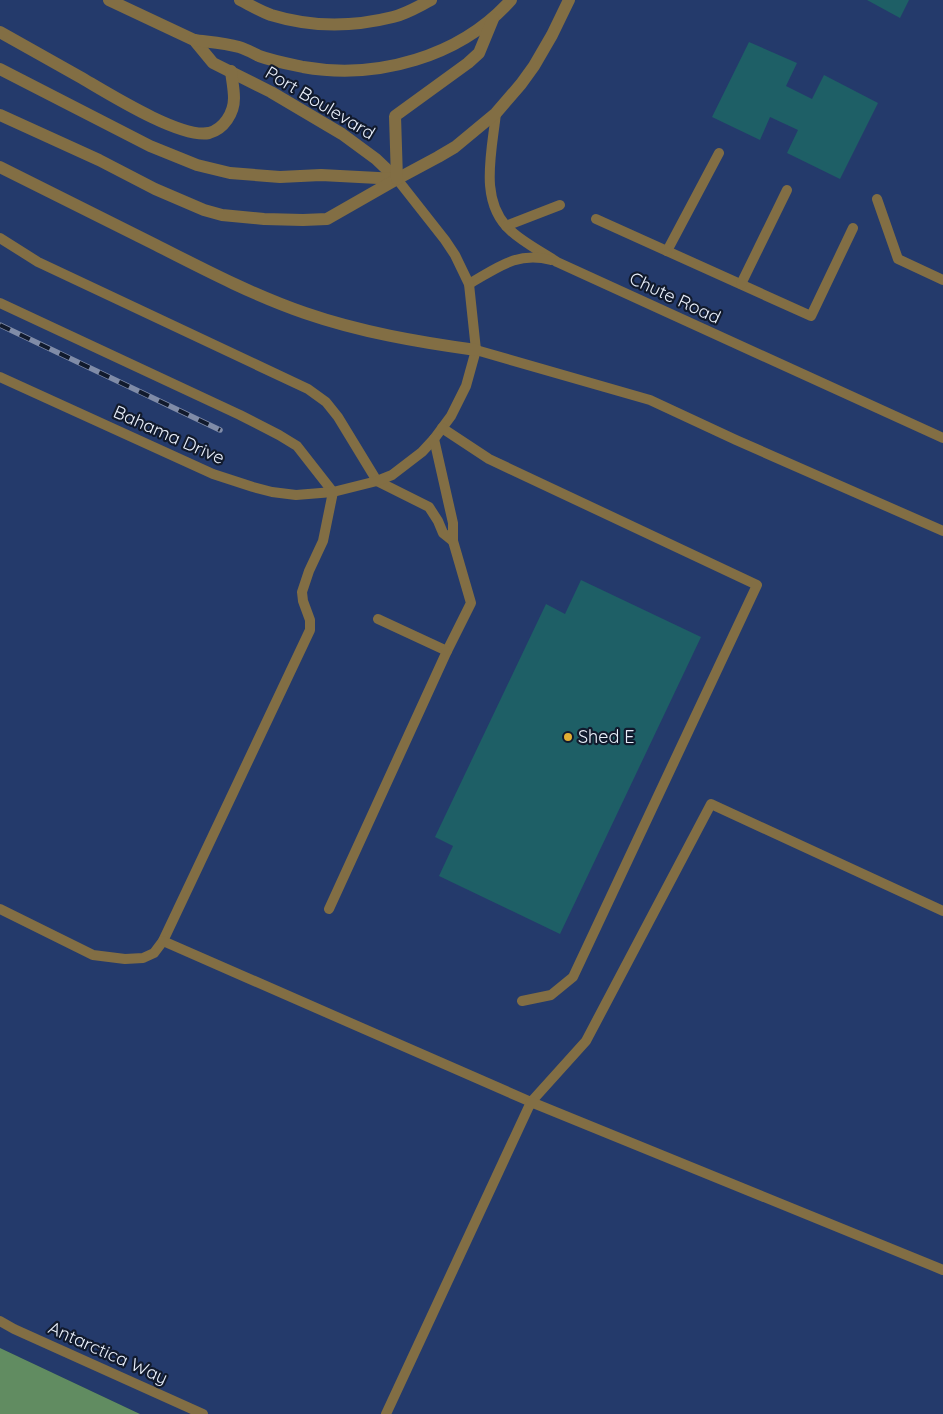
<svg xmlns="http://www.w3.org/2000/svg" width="943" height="1414" font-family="Quicksand,sans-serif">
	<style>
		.built { fill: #243a6b }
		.water { fill: #618c61 }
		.building { fill: #1e5f66 }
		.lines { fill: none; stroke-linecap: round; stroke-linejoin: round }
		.service { stroke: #826e44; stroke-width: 10 }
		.tertiary { stroke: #826e44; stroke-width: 12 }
		.rail-casing { stroke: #808ca8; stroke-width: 5.5 }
		.rail { stroke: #111a2d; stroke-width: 4; stroke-dasharray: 11; stroke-linecap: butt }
		.poi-dot { fill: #e2af34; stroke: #111a2d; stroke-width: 2 }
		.labels { text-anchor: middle; stroke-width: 4.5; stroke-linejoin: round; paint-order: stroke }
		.street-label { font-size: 18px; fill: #eaf0fb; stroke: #111a2d }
		.poi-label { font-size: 18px; fill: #eaf0fb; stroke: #111a2d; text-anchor: start }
	</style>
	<rect width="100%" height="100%" fill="#1e305b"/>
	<path class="built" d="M0,0h943v1414h-803l-140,-66z"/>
	<path class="water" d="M0,1348l140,66h-140z"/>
	<g class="building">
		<path d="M867,0h42l-9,18z"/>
		<path d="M749,42l48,21 -11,23 26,13 12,-24 54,28 -38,76 -53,-26 11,-23 -28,-13 -10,23 -48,-23z"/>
		<path d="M581,580l120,57 -141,297 -121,-58 14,-30 -18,-9 111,-233 19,10z"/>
	</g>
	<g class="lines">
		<g class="service">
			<path d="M496,113c-4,39 -18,89 15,118 13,12 31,21 46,31l386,176"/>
			<path d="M877,199l21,60 45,21"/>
			<path d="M596,219l215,97 42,-88"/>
			<path d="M506,226l54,-21"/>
			<path d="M0,238l38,24 270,127 18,13 12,15 39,64 52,26 9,14 5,12 10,8"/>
			<path d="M667,251l52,-98"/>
			<path d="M469,284c28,-16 48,-33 82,-24"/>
			<path d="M741,284l46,-94"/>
			<path d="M0,303l240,112 39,20 18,11 36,46 -10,49 -14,30 -7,21 1,9 7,19v10l-147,311 -9,12 -11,5 -18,1 -32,-4 -93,-46"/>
			<path d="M476,350l174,50 86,40 207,91"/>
			<path d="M0,377l213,97 40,13 19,5 24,3 37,-3 44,-11 15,-6 30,-23 12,-13 17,-23 15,-30 10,-36 -7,-66 -14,-29 -10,-15 -48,-61"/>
			<path d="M442,428l47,31 268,126 -184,392 -22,18 -29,6"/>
			<path d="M378,619l69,32 24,-48 -18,-62v-18l-19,-84"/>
			<path d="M329,909l118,-258"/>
			<path d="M163,941l368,161 55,-61 125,-237 232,107"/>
			<path d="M0,1321l14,8 189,85"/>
			<path d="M386,1414l145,-312 412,168"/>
		</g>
		<g class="tertiary">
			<path d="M109,0l85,40 19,23 58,29 71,42 34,25 21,20"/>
			<path d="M240,0c10,5 20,11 31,15 39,12 82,12 122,2 13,-3 26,-11 38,-17"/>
			<path d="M0,32c27,15 53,30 80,45 26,15 100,62 129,56 15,-4 25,-20 25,-35 0,-9 -2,-18 -3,-27"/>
			<path d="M194,40c14,2 30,3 45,7 7,2 14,6 20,9 14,5 30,8 44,11 74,13 157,-10 208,-67"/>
			<path d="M0,69l150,77 47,19 33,8 50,4 41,-2 76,4"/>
			<path d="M0,115l99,45 56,29 49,21 18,5 42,4 39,1 24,-1 70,-40 41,-22 17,-10 41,-34 25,-29 13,-18 18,-31 17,-35"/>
			<path d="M0,167c52,26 104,52 156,78 49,25 97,50 149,68 55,19 113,29 171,37"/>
			<path d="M397,179l-2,-63 73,-53 11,-10 14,-34"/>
		</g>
		<defs>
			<path id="rail" d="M0,325l220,105"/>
		</defs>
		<use href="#rail" class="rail-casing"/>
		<use href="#rail" class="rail"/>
	</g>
	<circle class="poi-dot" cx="568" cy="737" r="5"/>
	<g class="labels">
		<g class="street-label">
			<text transform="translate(320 103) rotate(31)" y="6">Port Boulevard</text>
			<text transform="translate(675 298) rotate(25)" y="6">Chute Road</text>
			<text transform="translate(169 435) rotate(24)" y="6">Bahama Drive</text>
			<text transform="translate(108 1353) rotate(24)" y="6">Antarctica Way</text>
		</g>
		<g class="poi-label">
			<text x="578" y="743">Shed E</text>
		</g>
	</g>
</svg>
